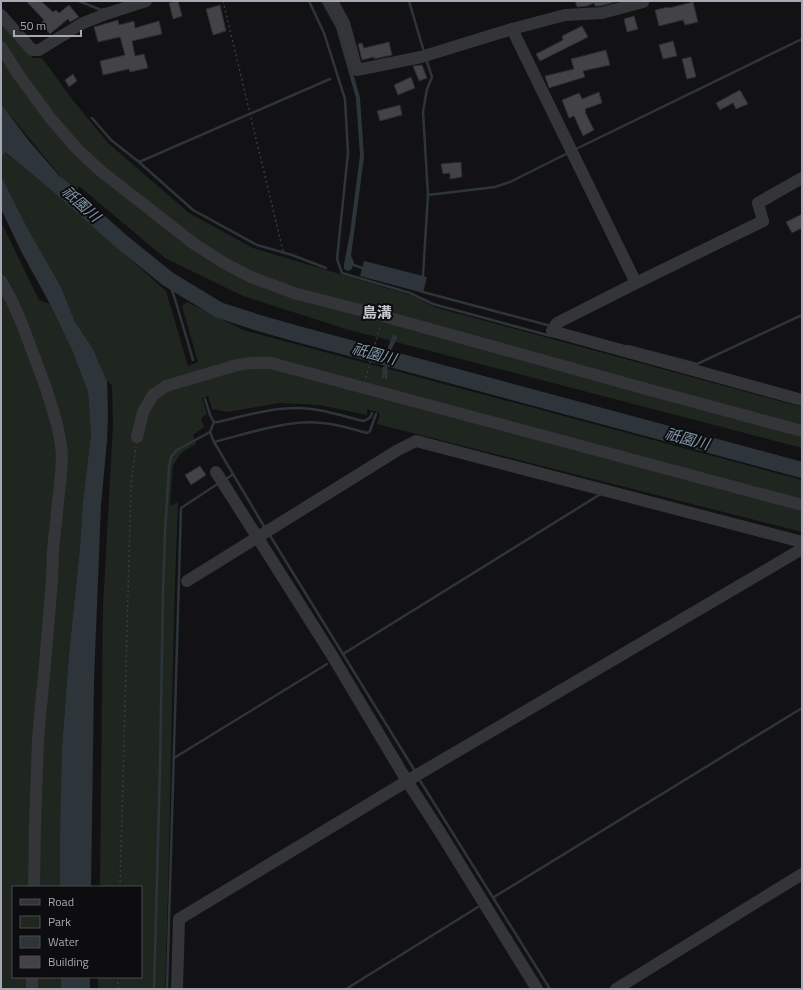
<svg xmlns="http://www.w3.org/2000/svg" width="803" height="990" font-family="'Titillium Web','Noto Sans JP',sans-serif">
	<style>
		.green { fill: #1f2620 }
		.water { fill: #2d353b }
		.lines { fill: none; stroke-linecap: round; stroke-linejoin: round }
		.stream { stroke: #2d353b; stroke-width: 2.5 }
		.river { stroke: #2d353b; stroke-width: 16 }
		.building { fill: #424247; stroke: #2d2d2f }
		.path { stroke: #3a3b3f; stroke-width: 1.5; stroke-dasharray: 2 3; stroke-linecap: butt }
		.minor { stroke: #343538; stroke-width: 12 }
		.labels { text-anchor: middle; stroke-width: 4; stroke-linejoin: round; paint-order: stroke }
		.water-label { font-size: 15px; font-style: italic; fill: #8096aa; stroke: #0d0d0f }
		.neighbourhood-label { font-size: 15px; font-weight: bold; fill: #c6c8cf; stroke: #0d0d0f }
	</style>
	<rect width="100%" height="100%" fill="#121214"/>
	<g class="green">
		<path d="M1,19l1,2 31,37h9l30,41 36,44 81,70 64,35 160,48 21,11 368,100v41l-456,-119 -103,-33 -78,-38 -86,-72 -4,8 -74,-90z"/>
		<path d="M4,152l27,21 38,32 97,86 22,75 10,-4 -16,-56 5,-4 56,28 559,150v52l-425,-108 3,-11 -13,-4v6l-47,-10 -41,-2 -51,9 -16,-3 -4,-13 -6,2 5,16 -6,4 3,9 -11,8 3,9 -15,9 -8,12 -3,41 8,-4c-7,162 -7,325 -13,487h-67v-12h43v-90h-41l3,-279 10,-183 -1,-40 -5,-4 -14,-32 -18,-27 -14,-35 -33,-58 -27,-53v-18z"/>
		<path d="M1,222l38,78 11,4 22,46 16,42 3,42 -8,67 -3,46 -11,107 -7,93 16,140h-65v90h56l-1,12h-67z"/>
	</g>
	<g class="water">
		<path d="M321,1h6l13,24 20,73 4,59 -13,99 3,6 -2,7 -4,2 -4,-2v-5l6,-31 10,-78 -4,-57 -20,-70z"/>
		<path d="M1,104l28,37 46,53 -6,11 -38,-32 -26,-21 -4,6z"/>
		<path d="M1,176l27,53 33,58 14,35 18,27 14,32 1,33 -1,27 -6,64 -7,175 -3,207h-31v-47l2,-93 7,-93 11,-107 3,-46 8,-67 -3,-42 -16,-42 -22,-46 -29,-53 -20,-42z"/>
		<path d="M364,261l63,16 -4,16 -63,-17z"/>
		<rect x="61" y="977" width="29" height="12"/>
	</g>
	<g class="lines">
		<g class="stream">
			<path d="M79,1l22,9 2,-1"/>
			<path d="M309,1l15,32 21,66 3,54 -11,106 5,14 68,20 23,11 118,32"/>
			<path d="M409,1l15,51"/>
			<path d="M92,118l19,22 28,22 54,48 64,35 35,10 34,13"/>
			<path d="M574,150l228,-111"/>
			<path d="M139,162l191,-83"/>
			<path d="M428,195l67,-8 15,-5 58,-29"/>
			<path d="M351,264l14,5"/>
			<path d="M168,279l7,20 18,61"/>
			<path d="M422,279l1,-3 5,-81 -5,-83 4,-23 5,-12 -6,-18"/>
			<path d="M422,289l1,3 128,34"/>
			<path d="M628,346l69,18 105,-49"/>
			<path d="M389,348l5,-12"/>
			<path d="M383,377l1,-9"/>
			<path d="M386,378v-20l10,-21"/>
			<path d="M205,399l5,16 4,7"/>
			<path d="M214,422h4c26,-6 52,-14 79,-14 22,0 45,8 66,13 5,-1 8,-3 9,-8"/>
			<path d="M210,432l4,10"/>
			<path d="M225,480l8,-6"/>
			<path d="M265,528l-51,-86c32,-8 75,-23 108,-19 15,1 30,6 45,10l3,-2 6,-17"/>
			<path d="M269,534l146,237"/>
			<path d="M343,654l256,-159"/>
			<path d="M174,758l153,-94"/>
			<path d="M419,779l131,210"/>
			<path d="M494,897l308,-189"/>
			<path d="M154,989l6,-221 3,-175 2,-61 4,-64 2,-11 6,-7 33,-18 4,-10"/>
			<path d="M167,989l14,-481 38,-25"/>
			<path d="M346,989l132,-82"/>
		</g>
		<path class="river" d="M57,184l65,58 46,37 51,31 40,13 35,10 508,137"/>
	</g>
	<g class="building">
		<path d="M26,1h15l12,11 3,-2 3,3 10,-8 10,12 -9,5 -2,-3 -18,15 -9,-11 3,-3z"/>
		<path d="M178,1l4,15 -9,3 -4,-16z"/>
		<path d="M575,1h43l-17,5h-6l-1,-3 -7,3 -10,1z"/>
		<path d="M693,2l5,20 -13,3 -2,-5 -24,6 -4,-16 13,-3 1,1z"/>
		<path d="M220,5l6,26 -13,4 -7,-26z"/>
		<path d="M634,16l4,13 -11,3 -3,-13z"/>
		<path d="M118,20l1,5 15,-4 1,7 24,-7 3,13 -30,7 3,15 9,-2 4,14 -18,4 -1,-3 -26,6 -3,-14 25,-6 -5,-18 -22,5 -4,-15z"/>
		<path d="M582,26l6,11 -48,24 -4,-7 27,-14 -1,-4z"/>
		<path d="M673,41l4,15 -14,3 -4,-14z"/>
		<path d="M389,42l3,13 -18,4v-2l-12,3 -4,-16 4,-1 2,5z"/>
		<path d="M606,50l4,15 -27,6 2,6 -36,11 -4,-12 29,-7 -3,-10z"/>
		<path d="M691,57l5,20 -9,2 -5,-20z"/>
		<path d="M422,65l5,13 -8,3 -6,-15z"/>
		<path d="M73,74l4,7 -8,6 -4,-7z"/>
		<path d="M411,77l4,11 -17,7 -4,-10z"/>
		<path d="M740,90l8,14 -12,5 -3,-6 -13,7 -4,-7z"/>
		<path d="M599,92l3,11 -17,6 1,2 -1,1 9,18 -11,6 -9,-20 -5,2 -7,-18 17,-7 3,6z"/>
		<path d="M400,105l2,10 -22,6 -3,-10z"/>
		<path d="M461,162l1,15 -12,2v-6l-7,1 -2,-10z"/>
		<path d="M802,214v14l-10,5 -6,-11z"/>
		<path d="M200,466l6,9 -15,10 -6,-10z"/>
	</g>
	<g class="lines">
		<g class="path">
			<path d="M223,1l60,250"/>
			<path d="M366,378l14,-52"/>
			<path d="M120,887l11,-403 5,-37"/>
			<path d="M118,989v-12"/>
		</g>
		<g class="minor">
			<path d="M332,1l12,22 13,47 64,-13 91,-28 53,-14 37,-2 41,-11v-1"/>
			<path d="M1,15l31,35h7l44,-27 23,-9 40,-13"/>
			<path d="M512,29l124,254"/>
			<path d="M1,47l17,27 33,45 27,31 24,22 91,71 31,20 27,14 43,16 89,23 267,74 152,41"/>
			<path d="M802,178l-44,25 5,18 -127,62 -79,40 -5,8 250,69"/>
			<path d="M1,281l11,20 10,23 24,64 11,36 4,21 1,11 -1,18 -8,76 -1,30 -7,83 -7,76 -3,88 -1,60"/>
			<path d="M137,437l6,-25 10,-17 13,-9 71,-21 15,-2h19l531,142"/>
			<path d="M216,472l114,180 77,129 33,51 97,157"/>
			<path d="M187,581l211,-131 18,-9 386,101"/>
			<path d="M32,989v-12"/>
			<path d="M177,989l2,-70 243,-147 380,-223"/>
			<path d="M616,989l186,-115"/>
		</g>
	</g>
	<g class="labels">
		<g class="water-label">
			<text transform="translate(81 204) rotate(42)" y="5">祇園川</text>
			<text transform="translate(374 354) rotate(15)" y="5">祇園川</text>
			<text transform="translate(687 439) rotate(15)" y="5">祇園川</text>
		</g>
		<g class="neighbourhood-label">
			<text x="377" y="318">島溝</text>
		</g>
	</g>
	<rect width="803" height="990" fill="none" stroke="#a6a9b3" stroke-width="4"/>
	<rect x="12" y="886" width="130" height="92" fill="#0d0d0f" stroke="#4a4b51"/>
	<rect x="20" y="899" width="20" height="6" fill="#343538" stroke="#4a4b51"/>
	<text x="48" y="906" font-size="12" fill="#a6a9b3">Road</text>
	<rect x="20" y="916" width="20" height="12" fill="#1f2620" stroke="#4a4b51"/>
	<text x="48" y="926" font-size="12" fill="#a6a9b3">Park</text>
	<rect x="20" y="936" width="20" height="12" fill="#2d353b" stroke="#4a4b51"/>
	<text x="48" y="946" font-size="12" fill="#a6a9b3">Water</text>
	<rect x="20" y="956" width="20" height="12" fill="#424247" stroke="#4a4b51"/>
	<text x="48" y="966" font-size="12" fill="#a6a9b3">Building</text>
	<path d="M14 30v6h67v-6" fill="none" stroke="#a6a9b3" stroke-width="2"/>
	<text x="20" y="30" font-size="12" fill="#a6a9b3" stroke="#0d0d0f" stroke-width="3" paint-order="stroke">50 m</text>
</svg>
